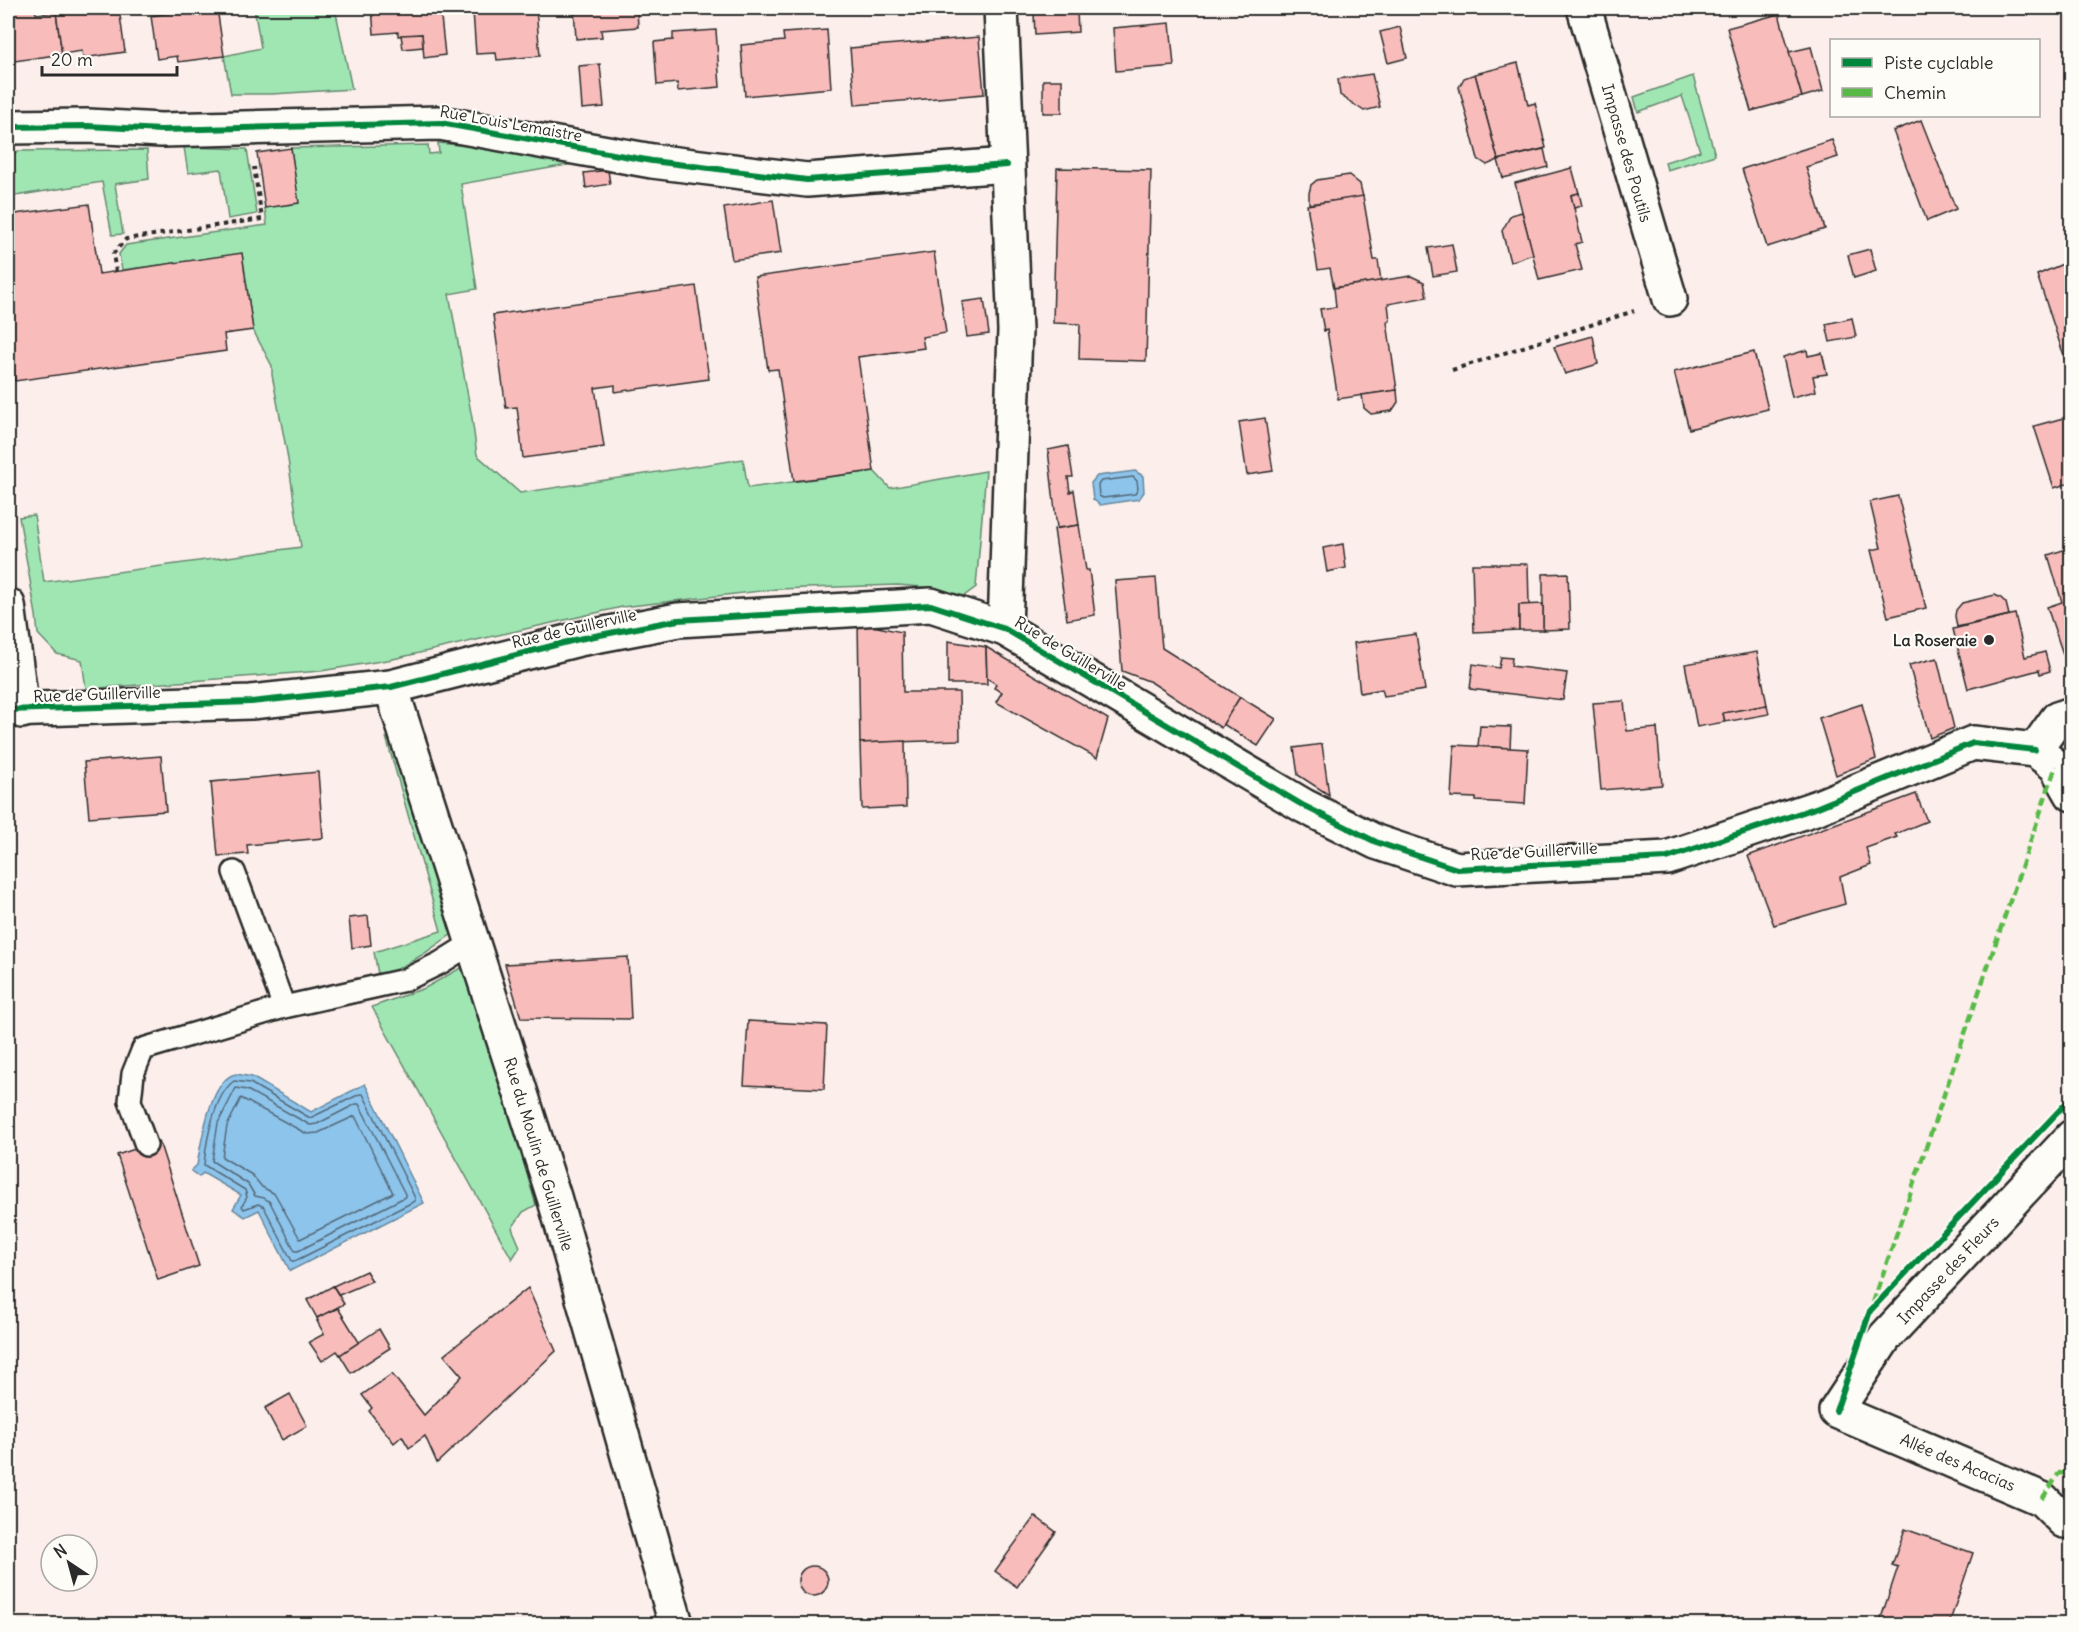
<svg xmlns="http://www.w3.org/2000/svg" width="2079" height="1632" font-family="Delius,sans-serif">
	<style>
		.green { fill: #a0e6b3; stroke: #66886f; stroke-width: 1.5 }
		.water { fill: #8dc4eb; stroke: #66879e; stroke-width: 1.5 }
		.lines { fill: none; stroke-linecap: round; stroke-linejoin: round }
		.shore { stroke: #526878; stroke-width: 1.5 }
		.building { fill: #f8bcbb; stroke: #2b2b2b; stroke-width: 1.5 }
		.service-casing { stroke: #2b2b2b; stroke-width: 26 }
		.minor-casing { stroke: #2b2b2b; stroke-width: 38 }
		.path { stroke: #2b2b2b; stroke-width: 4; stroke-dasharray: 4.5 4.5; stroke-linecap: butt }
		.service { stroke: #fdfcf7; stroke-width: 21 }
		.minor { stroke: #fdfcf7; stroke-width: 33 }
		.quiet { stroke: #58b947; stroke-width: 4.5; stroke-dasharray: 9 4.5; stroke-linecap: butt }
		.cycleway-casing { stroke: #fdfcf7; stroke-width: 10 }
		.cycleway { stroke: #00873e; stroke-width: 6 }
		.poi-dot { fill: #2b2b2b; stroke: #fdfcf7; stroke-width: 2 }
		.labels { text-anchor: middle; stroke-width: 4.5; stroke-linejoin: round; paint-order: stroke }
		.street-label { font-size: 16px; fill: #2b2b2b; stroke: #fdfcf7 }
		.poi-label { font-size: 16px; font-weight: bold; fill: #2b2b2b; stroke: #fdfcf7; text-anchor: end }
	</style>
	<rect width="100%" height="100%" fill="#fcefeb"/>
	<filter id="ink" filterUnits="userSpaceOnUse"><feTurbulence type="fractalNoise" baseFrequency=".0167" numOctaves="2"/><feDisplacementMap in="SourceGraphic" scale="12" xChannelSelector="R" yChannelSelector="G"/><feConvolveMatrix kernelMatrix="1 2 1 2 8 2 1 2 1" color-interpolation-filters="sRGB"/></filter>
	<g filter="url(#ink)">
		<g class="green">
			<path d="M254,8h81l17,81 -80,5h-41l-7,-38 37,-8z"/>
			<path d="M1693,76l22,79 -48,15 -2,-8 35,-11 -18,-55 -44,16 -4,-15z"/>
			<path d="M438,143l64,6 82,13 -123,22 16,105 -28,5 23,124 5,37 43,38 223,-34 5,29 126,-17 16,17 96,-17 -10,116 -12,9 -30,-8 -36,-3 -121,4 -155,18 -229,52 -72,12 -235,18 -4,-29 -25,-6 -19,-20 -2,-19 -17,-98 15,-2 10,67 257,-35 -14,-94 -15,-78v-9l-19,-36 -11,-76 -120,16 -3,-16 7,-9 141,-20 -2,-17 33,-6 -7,-54 137,-3 1,9 10,-1z"/>
			<path d="M184,147l63,2 10,65 -29,5 -7,-50 -33,4z"/>
			<path d="M147,150l2,29 -34,5 8,50 -11,1 -10,-53 -94,15v-40l10,-6z"/>
			<path d="M386,737l13,19 56,176 -33,23 -43,25 -5,-28 67,-21z"/>
			<path d="M466,965l70,240 -13,7 -11,16 8,19 -8,12 -140,-252 53,-19z"/>
		</g>
		<g class="water">
			<path d="M1135,471l8,5 1,16 -5,7 -39,6 -7,-6 -2,-16 6,-7z"/>
			<path d="M236,1074l16,3 59,35 54,-28 59,119 -134,68 -31,-61 -14,7 -12,-8 8,-14 -38,-22 -4,4 -8,-6 6,-6c4,-21 13,-87 39,-91z"/>
		</g>
		<g class="lines">
			<g class="shore">
				<path d="M1133,477l4,4 1,8 -3,5 -32,4 -4,-2 -1,-11 3,-4z"/>
				<path d="M234,1081l16,2 60,35 50,-24h3l52,104v3l-120,60h-3l-28,-54 -6,-3 -14,5 -2,-3 5,-9 -2,-7 -41,-25c2,-23 10,-70 30,-84z"/>
				<path d="M236,1088l11,2 63,35 7,-1 39,-20h3l46,90v3l-107,54h-3l-25,-49 -6,-4 -9,-2 -7,-12 -36,-23 6,-38z"/>
				<path d="M241,1098l66,36 11,-1 37,-17 38,77 -93,46 -25,-45 -13,-7 -10,-12 -30,-18 5,-31z"/>
			</g>
		</g>
		<g class="building">
			<path d="M8,8h27l1,6 20,-2 6,42 -54,8z"/>
			<path d="M76,8h43l6,44 -42,6 -1,-7 -20,3 -6,-42z"/>
			<path d="M170,8h47l7,48 -46,6 -1,-6 -20,3 -6,-43 20,-3z"/>
			<path d="M372,8h68l5,47 -21,3 -2,-24 -24,2v-4l-24,2z"/>
			<path d="M492,8h44l4,48 -43,4 -1,-7 -20,1 -3,-43 20,-1z"/>
			<path d="M574,8h63l1,19 -37,3 1,7 -26,2z"/>
			<path d="M1033,8h44v3l-43,2z"/>
			<path d="M1430,8h18l-17,4z"/>
			<path d="M1077,11l1,21 -43,3 -1,-22z"/>
			<path d="M1779,14l23,83 -51,14 -24,-83z"/>
			<path d="M1170,23l4,43 -58,5 -3,-43z"/>
			<path d="M1400,27l7,31 -19,5 -8,-31z"/>
			<path d="M716,30l4,57 -42,4 -1,-8 -20,2 -3,-43 19,-2v-7z"/>
			<path d="M827,30l4,58 -86,8 -4,-51 43,-4 -1,-8z"/>
			<path d="M422,34l1,13 -20,2 -2,-14z"/>
			<path d="M979,37l5,57 -129,11 -5,-57z"/>
			<path d="M1811,47l12,44 -21,6 -13,-45z"/>
			<path d="M1518,63l10,42 7,-2 11,45 -48,12 -23,-86z"/>
			<path d="M600,64l4,43 -22,2 -3,-43z"/>
			<path d="M1372,74l8,33 -16,4 -24,-16 -2,-16z"/>
			<path d="M1475,74l23,86 -11,5 -9,-6 -19,-72 5,-9z"/>
			<rect x="1043" y="80" width="19" height="33"/>
			<path d="M1921,120l35,89 -29,12 -34,-90z"/>
			<path d="M1832,140l6,17 -32,10 19,62 -58,18 -25,-78z"/>
			<path d="M291,148l8,55 -34,5 -8,-55z"/>
			<path d="M1544,149l4,18 -45,11 -5,-18z"/>
			<path d="M1057,168l94,2 -5,191 -67,-2 1,-35 -27,-1z"/>
			<path d="M1572,168l7,25 -8,2 11,47 -7,2 7,26 -43,10 -24,-97z"/>
			<path d="M608,170l2,14 -24,4 -2,-15z"/>
			<path d="M1349,175l11,9 3,13 -54,7v-11l2,-8 6,-5z"/>
			<path d="M1579,193l3,13 -8,2 -3,-13z"/>
			<path d="M1363,196l11,64h4l3,21 -47,7 -4,-20 -12,2 -11,-65z"/>
			<path d="M773,200l8,53 -49,7 -8,-52z"/>
			<path d="M89,204l10,70 143,-21 11,77 -29,4 2,17 -211,30 -7,-51v-115z"/>
			<path d="M1522,212l11,42 -23,8 -8,-31 9,-16z"/>
			<path d="M1452,244l5,28 -24,4 -5,-28z"/>
			<path d="M1870,249l6,22 -22,7 -6,-23z"/>
			<path d="M934,252l12,81 -24,4 2,11 -66,9 16,114 -80,10 -16,-112 -10,1 -13,-93z"/>
			<path d="M2072,260v120l-35,-105z"/>
			<path d="M1411,276l13,6 3,15 -39,7 2,17 -3,1 10,68 -59,9 -11,-69 -3,1 -4,-22 16,-2 -2,-19z"/>
			<path d="M696,286l13,93 -94,13v-7l-20,3 9,59 -81,11 -6,-51 -11,1 -13,-93z"/>
			<path d="M984,299l5,35 -22,3 -5,-35z"/>
			<path d="M1852,318l4,19 -26,5 -4,-18z"/>
			<path d="M1593,336l5,28 -33,10 -11,-27z"/>
			<path d="M1807,350l1,6 14,-3 5,21 -14,2 3,15 -24,6 -9,-40z"/>
			<path d="M1754,352l14,57 -79,20 -15,-57z"/>
			<path d="M1397,390l1,12 -6,9 -21,3 -7,-6 -2,-13z"/>
			<path d="M2067,417l5,13v52l-18,6 -20,-62z"/>
			<path d="M1265,418l8,53 -26,4 -8,-53z"/>
			<path d="M1068,446l5,31h-5l2,15 4,-2 5,35 -22,3 -9,-78z"/>
			<path d="M1898,496l28,112 -38,9 -17,-67 10,-2 -11,-46z"/>
			<path d="M1079,525l7,45h3l6,45 -28,5 -13,-91z"/>
			<path d="M1343,544l3,24 -19,4 -4,-24z"/>
			<path d="M2072,547v111l-7,2 -18,-53 15,-5 -14,-47z"/>
			<path d="M1472,564h56l1,41h-10v25l-45,2z"/>
			<path d="M1568,573l2,56 -27,1v-56z"/>
			<path d="M1156,578l6,70 78,49 -19,31 -70,-46 -29,-11 -7,-90z"/>
			<path d="M1995,595l6,3 5,5 3,12 -52,12 -2,-11 1,-6 6,-7z"/>
			<path d="M1543,604v26h-24v-25z"/>
			<path d="M2015,614l10,43 20,-5 5,19 -10,3 -1,-4 -71,19 -15,-60z"/>
			<path d="M858,623l44,9 1,60h56l1,48 -100,3z"/>
			<path d="M1416,634l9,56 -41,6 -2,-7 -22,4 -6,-50z"/>
			<path d="M948,641l38,6 1,37h-39z"/>
			<path d="M986,647l122,72 -11,39 -101,-56 6,-10 -8,-4 2,-4 -9,-6z"/>
			<path d="M1757,652l10,53 -44,8 2,9 -28,5 -12,-63z"/>
			<path d="M1501,657l11,1 -1,8 56,7 -4,27 -93,-11 3,-25 26,4z"/>
			<path d="M1937,658l17,70 -24,10 -21,-73z"/>
			<path d="M1240,697l36,22 -18,27 -35,-22z"/>
			<path d="M1624,701l3,30 30,-3 5,57 -61,5 -8,-87z"/>
			<path d="M1862,704l14,55 -40,16 -17,-57z"/>
			<path d="M1767,705l2,9 -44,8 -2,-9z"/>
			<path d="M1480,726l31,1 -1,21 -32,-2z"/>
			<path d="M905,741l1,66 -44,2 -2,-66z"/>
			<path d="M1322,744l7,51 -31,-20 -4,-27z"/>
			<path d="M1454,745l74,4 -3,55 -49,-3v-3l-25,-1z"/>
			<path d="M161,756l5,55 -77,6 -5,-55z"/>
			<path d="M318,772l5,66 -76,7 1,9 -30,2 -7,-74z"/>
			<path d="M1916,794l11,27 -32,13 2,3 -31,11 5,17 -31,12 5,27 -71,21 -26,-69z"/>
			<path d="M8,829l3,21h-3z"/>
			<path d="M368,916l3,29 -19,3 -3,-30z"/>
			<path d="M628,957l3,62 -110,-1 -16,-54z"/>
			<path d="M748,1021l79,4 -3,64 -80,-4z"/>
			<path d="M159,1141l40,125 -41,14 -41,-125z"/>
			<path d="M366,1271l6,10 -33,14 -6,-9z"/>
			<path d="M333,1286l11,18 -27,14 -10,-18z"/>
			<path d="M528,1288l28,63 -119,112 -12,-27 -16,12 -7,-12 -8,7 -25,-32 3,-3 -10,-13 30,-21 32,41 38,-39 -18,-21z"/>
			<path d="M338,1308l21,34 -19,13 -3,-4 -15,10 -13,-19 15,-8 -7,-13h1l-1,-3z"/>
			<path d="M379,1329l11,19 -39,25 -11,-18z"/>
			<path d="M290,1394l17,32 -25,14 -17,-32z"/>
			<path d="M1035,1516l21,16 -39,55 -22,-16z"/>
			<path d="M1905,1529l68,24 -24,71h-70l19,-57 -6,-2z"/>
			<circle cx="813" cy="1581" r="15"/>
		</g>
		<g class="lines">
			<defs>
				<g id="service">
					<path d="M234,872l50,135"/>
					<path d="M146,1145l-16,-44 3,-27 10,-25 141,-42 121,-27 35,-17 32,-20"/>
				</g>
				<g id="minor">
					<path d="M1001,8l14,322 -10,299"/>
					<path d="M1584,8l86,291"/>
					<path d="M8,127l80,-1 73,4 279,-7 212,38 155,19 200,-15"/>
					<path d="M8,605l14,106"/>
					<path d="M391,687l163,510 122,427"/>
					<path d="M8,710l243,-8 140,-15 188,-48 99,-19 253,-15 74,24 299,177 72,36 81,27 210,-11 151,-51 155,-64 62,7"/>
					<path d="M2035,750l21,16 16,28"/>
					<path d="M2035,750l22,-31 15,-5"/>
					<path d="M2064,1521l-22,-22 -206,-88 49,-74 187,-200"/>
				</g>
			</defs>
			<use href="#service" class="service-casing"/>
			<use href="#minor" class="minor-casing"/>
			<g class="path">
				<path d="M116,272l-3,-18 13,-15 136,-20 -8,-52"/>
				<path d="M1452,370l182,-59"/>
			</g>
			<use href="#service" class="service"/>
			<use href="#minor" class="minor"/>
			<g class="quiet">
				<path d="M1873,1303l183,-537"/>
				<path d="M2042,1499l17,-26 13,1"/>
			</g>
			<defs>
				<g id="cycleway">
					<path d="M8,127l80,-1 73,4 279,-7 212,38 155,19 200,-15"/>
					<path d="M8,710l243,-8 140,-15 188,-48 99,-19 253,-15 74,24 299,177 72,36 81,27 210,-11 151,-51 155,-64 62,7"/>
					<path d="M1836,1411l34,-100 202,-214"/>
				</g>
			</defs>
			<use href="#cycleway" class="cycleway-casing"/>
			<use href="#cycleway" class="cycleway"/>
		</g>
	</g>
	<circle class="poi-dot" cx="1989" cy="640" r="6"/>
	<g class="labels">
		<g class="street-label">
			<text transform="translate(511 123) rotate(10)" y="6">Rue Louis Lemaistre</text>
			<text transform="translate(1627 153) rotate(74)" y="6">Impasse des Poutils</text>
			<text transform="translate(574 628) rotate(-13)" y="6">Rue de Guillerville</text>
			<text transform="translate(1071 653) rotate(31)" y="6">Rue de Guillerville</text>
			<text transform="translate(97 694) rotate(-2)" y="6">Rue de Guillerville</text>
			<text transform="translate(1534 851) rotate(-3)" y="6">Rue de Guillerville</text>
			<text transform="translate(539 1154) rotate(73)" y="6">Rue du Moulin de Guillerville</text>
			<text transform="translate(1948 1270) rotate(-47)" y="6">Impasse des Fleurs</text>
			<text transform="translate(1958 1462) rotate(23)" y="6">Allée des Acacias</text>
		</g>
		<g class="poi-label">
			<text x="1977" y="646">La Roseraie</text>
		</g>
	</g>
	<rect width="2079" height="1632" fill="none" stroke="#fdfcf7" stroke-width="30"/>
	<rect x="15" y="15" width="2049" height="1602" fill="none" stroke="#2b2b2b" stroke-width="2" filter="url(#ink)"/>
	<rect x="1830" y="39" width="210" height="78" fill="#fdfcf7" stroke="#a9a8a5" stroke-width="1.5"/>
	<rect x="1842" y="58" width="30" height="9" fill="#00873e" stroke="#a9a8a5" stroke-width="1.5"/>
	<text x="1884" y="69" font-size="18" fill="#2b2b2b">Piste cyclable</text>
	<rect x="1842" y="88" width="30" height="9" fill="#58b947" stroke="#a9a8a5" stroke-width="1.5"/>
	<text x="1884" y="99" font-size="18" fill="#2b2b2b">Chemin</text>
	<g transform="translate(69 1563) rotate(324)"><circle r="28" fill="#fdfcf7" stroke="#a9a8a5" stroke-width="1.5"/>
	<path d="M0-4.5L10 22L0 15L-10 22Z" fill="#2b2b2b"/>
	<text y="-9" font-size="16" font-weight="bold" text-anchor="middle" fill="#2b2b2b">N</text>
	</g>
	<path d="M42 66v9h135v-9" fill="none" stroke="#2b2b2b" stroke-width="3"/>
	<text x="51" y="66" font-size="18" fill="#2b2b2b" stroke="#fdfcf7" stroke-width="4.5" paint-order="stroke">20 m</text>
</svg>
